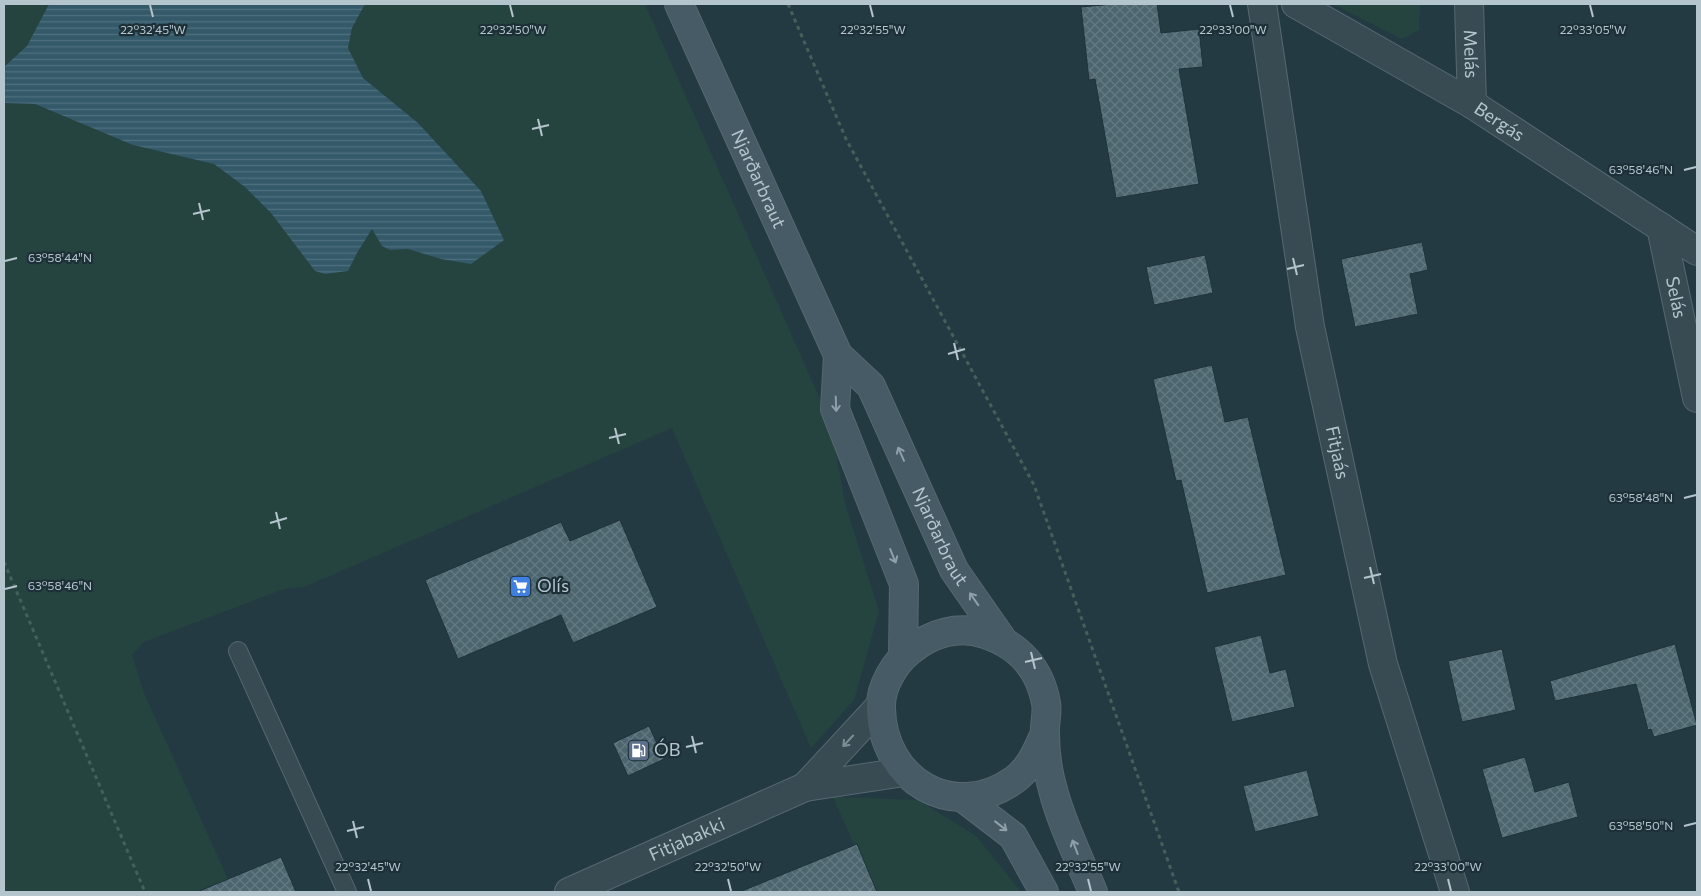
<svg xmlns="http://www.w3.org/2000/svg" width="1701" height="896" font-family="Commissioner,sans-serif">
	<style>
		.green { fill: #26443f }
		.water { fill: url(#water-rules) }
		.building { fill: url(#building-cross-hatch); stroke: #1f323a }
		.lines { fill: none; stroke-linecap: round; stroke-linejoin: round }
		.service-casing { stroke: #566870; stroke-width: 20 }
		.minor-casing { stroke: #566870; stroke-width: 30 }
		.secondary-casing { stroke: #566870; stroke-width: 30 }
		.path { stroke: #44605b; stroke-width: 3; stroke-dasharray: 4 4; stroke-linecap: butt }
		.service { stroke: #384b53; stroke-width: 18 }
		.minor { stroke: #384b53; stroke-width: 28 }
		.secondary { stroke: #465b66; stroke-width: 28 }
		.oneway { stroke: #8ea0a9 }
		.oneway2 { stroke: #7d8e96 }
		.ticks { fill: none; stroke: #b5c5cd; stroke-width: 2 }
		.labels { text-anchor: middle; stroke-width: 4.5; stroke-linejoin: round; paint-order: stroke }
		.street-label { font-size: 18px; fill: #b5c5cd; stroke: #1d3038 }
		.poi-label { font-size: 18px; fill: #b5c5cd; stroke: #1d3038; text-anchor: start }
		.ticks-label { font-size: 12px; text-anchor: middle; fill: #b5c5cd; stroke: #1d3038; stroke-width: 4.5; stroke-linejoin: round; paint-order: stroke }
	</style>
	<defs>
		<pattern id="water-rules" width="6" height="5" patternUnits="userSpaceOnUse" patternTransform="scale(1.25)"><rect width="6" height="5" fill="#345a6a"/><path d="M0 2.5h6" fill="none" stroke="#4f707e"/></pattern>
		<pattern id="building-cross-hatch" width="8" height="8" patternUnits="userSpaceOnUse" patternTransform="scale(1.25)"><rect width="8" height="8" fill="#4c656f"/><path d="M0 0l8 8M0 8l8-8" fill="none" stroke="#647a82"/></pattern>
	</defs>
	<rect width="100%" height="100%" fill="#243a43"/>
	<g class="green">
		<path d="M4,4h45l-22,42 -23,21z"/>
		<path d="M365,4h280l186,420 14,80 34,107 -25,89 -43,48 -139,-320 -368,159 -20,2 -140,53 -12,13 12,38 87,193 -15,6h-212v-791l31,3 98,41 81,19 31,23 26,26 44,58 10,3 23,-3 9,-18 15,-24 10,17 8,4 18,-1 33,10 63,-19 -23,-49 -63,-68 -55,-45 -15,-30 4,-20z"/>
		<path d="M1333,4h87l-1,26 -17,9z"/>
		<path d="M833,797l85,3 58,36 45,56h-146z"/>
	</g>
	<path class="water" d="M49,4h316l-13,24 -4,20 15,30 55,45 63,68 23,49 -33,24 -30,-5 -33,-10 -18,1 -8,-4 -10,-17 -15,24 -9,18 -23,3 -10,-3 -44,-58 -26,-26 -31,-23 -81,-19 -98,-41 -30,-1 -1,-36 23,-21z"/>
	<g class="building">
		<path d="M1114,4h43l4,29 38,-4 4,38 -24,2 20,115 -83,14 -21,-119 -6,1 -8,-73z"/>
		<path d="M1422,242l6,28 -18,4 8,40 -63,13 -14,-68z"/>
		<path d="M1205,255l8,38 -59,12 -8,-38z"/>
		<path d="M1212,365l13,57 23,-5 38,158 -79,18 -26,-113 -5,1 -23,-102z"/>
		<path d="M620,520l37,87 -84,36 -12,-28 -103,44 -33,-79 136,-58 9,19z"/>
		<path d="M1261,635l9,38 16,-4 9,38 -63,15 -18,-75z"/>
		<path d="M1675,644l22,81 -43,12 -3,-8 -3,1 -12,-46 -81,17 -5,-20z"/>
		<path d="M1502,649l14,61 -54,12 -14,-61z"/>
		<path d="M649,726l15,33 -36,17 -15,-33z"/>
		<path d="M1525,757l10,35 34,-10 9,35 -76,21 -20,-69z"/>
		<path d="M1307,770l12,46 -64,16 -12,-46z"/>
		<path d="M857,844l20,48h-135v-1z"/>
		<path d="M281,857l15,35h-99z"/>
	</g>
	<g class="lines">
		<defs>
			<path id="service" d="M238,651l109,241"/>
			<g id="minor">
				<path id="s1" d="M1262,4l48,323 73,337 72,228"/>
				<path id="s2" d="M1296,4l176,100 225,147"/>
				<path id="s3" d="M1469,4l3,100"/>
				<path id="s4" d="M1661,227l36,171"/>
				<path d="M805,787l76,-82"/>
				<path id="s5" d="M569,892l236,-105 99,-15"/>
			</g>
			<g id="secondary">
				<path id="s6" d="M679,4l159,351 33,31 83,184 48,69"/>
				<path d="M838,355l-3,54 69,175 -1,72"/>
				<path d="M1045,733c-8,18 -15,36 -31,47 -61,43 -132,0 -133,-72 -1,-21 14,-46 30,-58 21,-17 48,-25 74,-16 34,11 55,35 61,69 2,10 -2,21 -1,31 0,17 3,39 8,56 8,32 27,71 40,102"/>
				<path d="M962,797l51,39 31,56"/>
			</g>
		</defs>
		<use href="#service" class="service-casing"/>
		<use href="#minor" class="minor-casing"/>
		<use href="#secondary" class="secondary-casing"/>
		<g class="path">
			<path d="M788,4l58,135 188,346 145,407"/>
			<path d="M4,562l141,330"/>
		</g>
		<use href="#service" class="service"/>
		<use href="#minor" class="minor"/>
		<use href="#secondary" class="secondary"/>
	</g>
	<defs><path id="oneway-shaft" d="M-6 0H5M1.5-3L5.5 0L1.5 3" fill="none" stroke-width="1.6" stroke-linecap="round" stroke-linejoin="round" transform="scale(1.25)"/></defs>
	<g class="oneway">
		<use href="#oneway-shaft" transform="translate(836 404) rotate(88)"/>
		<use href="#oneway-shaft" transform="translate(901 454) rotate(-114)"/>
		<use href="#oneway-shaft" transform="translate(893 556) rotate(68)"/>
		<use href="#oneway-shaft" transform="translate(974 599) rotate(-125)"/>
		<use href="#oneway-shaft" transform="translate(1001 826) rotate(38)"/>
		<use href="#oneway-shaft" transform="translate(1075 847) rotate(-111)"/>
	</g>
	<use class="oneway2" href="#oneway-shaft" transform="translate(848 741) rotate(133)"/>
	<path class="ticks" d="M150,5l3,12M510,5l3,12M870,5l3,12M1230,5l3,12M1590,5l3,12M538,119l4,17M532,129l17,-4M1684,170l12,-3M199,203l4,17M193,214l17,-4M1293,258l4,17M5,261l12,-3M1287,269l17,-4M954,343l4,17M948,354l17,-5M615,428l4,16M609,438l17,-4M1684,498l12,-3M276,512l4,17M270,523l17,-5M1370,567l4,17M1364,578l17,-4M5,589l12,-3M1031,652l4,17M1025,662l17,-4M692,736l4,17M686,747l17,-4M353,821l4,17M1684,826l12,-3M347,831l17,-4M368,879l3,12M728,879l3,12M1088,879l3,12M1448,879l3,12"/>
	<defs>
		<symbol id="supermarket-square" viewBox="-11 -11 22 22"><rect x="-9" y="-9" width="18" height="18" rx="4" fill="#3f7fe0" stroke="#1d3038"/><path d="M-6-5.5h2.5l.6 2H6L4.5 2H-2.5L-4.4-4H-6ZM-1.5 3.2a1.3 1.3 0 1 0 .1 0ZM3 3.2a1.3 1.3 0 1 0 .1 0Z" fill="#fff"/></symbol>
		<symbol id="fuel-square" viewBox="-11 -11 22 22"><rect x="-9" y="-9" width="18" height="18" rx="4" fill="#5c6f8a" stroke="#1d3038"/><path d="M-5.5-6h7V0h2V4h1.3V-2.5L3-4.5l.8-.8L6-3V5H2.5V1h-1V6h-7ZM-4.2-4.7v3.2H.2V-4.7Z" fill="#fff"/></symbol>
	</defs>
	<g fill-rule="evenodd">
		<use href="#supermarket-square" x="508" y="574" width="25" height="25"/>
		<use href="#fuel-square" x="626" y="738" width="25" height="25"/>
	</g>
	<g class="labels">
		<g class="street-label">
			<text dy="6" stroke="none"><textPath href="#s3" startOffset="50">Melás</textPath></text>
			<text dy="6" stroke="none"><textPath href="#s2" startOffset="235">Bergás</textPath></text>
			<text dy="6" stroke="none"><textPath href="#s6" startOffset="192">Njarðarbraut</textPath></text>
			<text dy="6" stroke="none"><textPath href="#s4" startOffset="72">Selás</textPath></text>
			<text dy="6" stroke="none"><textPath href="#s1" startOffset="455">Fitjaás</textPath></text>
			<text dy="6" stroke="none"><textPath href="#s6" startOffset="596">Njarðarbraut</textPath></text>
			<text dy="6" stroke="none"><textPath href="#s5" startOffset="129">Fitjabakki</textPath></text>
		</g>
		<g class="poi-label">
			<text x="537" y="592">Olís</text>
			<text x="654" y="756">ÓB</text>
		</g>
	</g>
	<g class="ticks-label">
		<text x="153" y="34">22°32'45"W</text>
		<text x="513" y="34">22°32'50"W</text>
		<text x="873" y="34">22°32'55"W</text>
		<text x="1233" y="34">22°33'00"W</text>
		<text x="1593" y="34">22°33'05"W</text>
		<text x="1641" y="174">63°58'46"N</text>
		<text x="60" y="262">63°58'44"N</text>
		<text x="1641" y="502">63°58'48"N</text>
		<text x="60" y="590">63°58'46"N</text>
		<text x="1641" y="830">63°58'50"N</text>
		<text x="368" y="871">22°32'45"W</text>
		<text x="728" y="871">22°32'50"W</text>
		<text x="1088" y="871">22°32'55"W</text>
		<text x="1448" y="871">22°33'00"W</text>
	</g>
	<rect width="1701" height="896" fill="none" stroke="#b5c5cd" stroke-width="10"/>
</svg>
